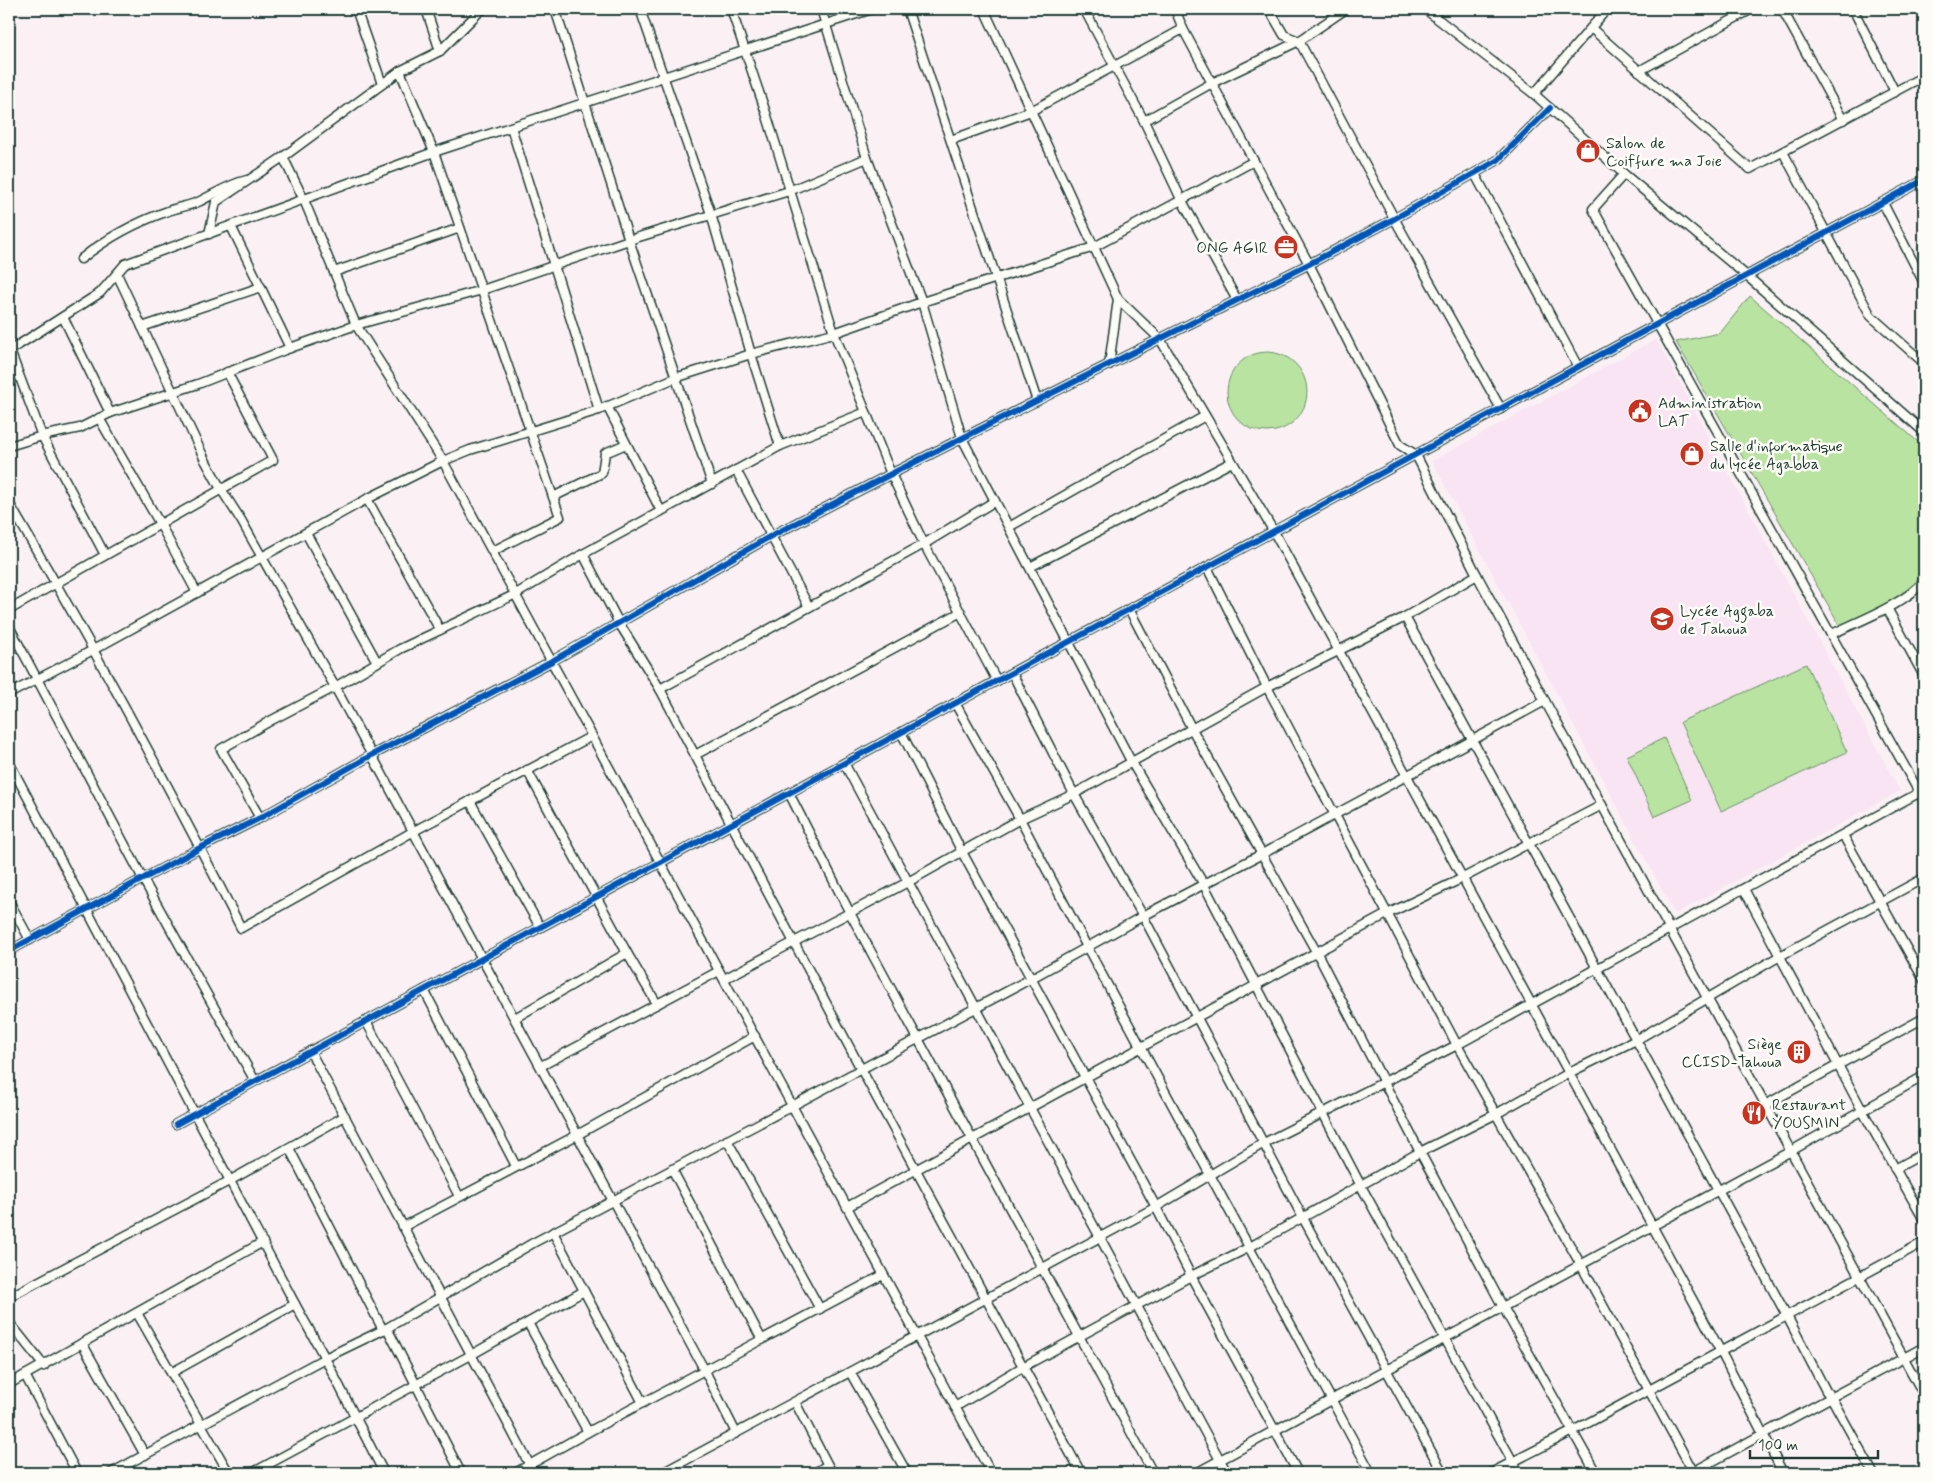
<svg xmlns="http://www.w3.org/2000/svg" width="1933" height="1482" font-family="Mynerve,sans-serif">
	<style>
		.built { fill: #f8e4f3 }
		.green { fill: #b8e3a0; stroke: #6c906a }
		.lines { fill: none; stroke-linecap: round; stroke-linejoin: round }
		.minor-casing { stroke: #1f3d34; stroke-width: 11 }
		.minor { stroke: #fdfcf7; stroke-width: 8 }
		.cycleway-casing { stroke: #fdfcf7; stroke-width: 9 }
		.cycleway { stroke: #0057b8; stroke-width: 6 }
		.labels { text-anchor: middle; stroke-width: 5; stroke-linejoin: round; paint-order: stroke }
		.poi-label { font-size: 16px; fill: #1f3d34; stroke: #fdfcf7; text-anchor: start }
	</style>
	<rect width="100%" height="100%" fill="#fbf1f5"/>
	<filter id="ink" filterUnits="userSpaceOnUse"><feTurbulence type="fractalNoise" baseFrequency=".02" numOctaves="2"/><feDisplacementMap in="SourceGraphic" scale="10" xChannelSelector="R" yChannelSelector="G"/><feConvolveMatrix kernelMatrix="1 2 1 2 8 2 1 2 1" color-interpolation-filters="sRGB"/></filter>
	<g filter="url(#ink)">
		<path class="built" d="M1656,339l244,452 -225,123 -243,-453z"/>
		<g class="green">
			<path d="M1750,296l174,151v135l-2,4 -80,43 -166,-287 44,-9z"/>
			<circle cx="1267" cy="392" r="40"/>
			<path d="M1806,664l41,88 -126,59 -41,-89z"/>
			<path d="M1664,738l28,62 -38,17 -27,-61z"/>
		</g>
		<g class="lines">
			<defs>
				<g id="minor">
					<path d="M356,9l26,75"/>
					<path d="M426,9l14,42"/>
					<path d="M555,9l74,231 83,244"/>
					<path d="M640,9l71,205 40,140 29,92"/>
					<path d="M731,9l36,107 67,217 57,141 33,70 73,137"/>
					<path d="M821,9l46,149 55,144 40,136 170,325 71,120 158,303 158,287"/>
					<path d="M907,9l130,392"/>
					<path d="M984,9l134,290 42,40 114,193 447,820 62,121"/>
					<path d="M1084,9l60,112 37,78 56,101"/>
					<path d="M1175,9l8,20 126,235 91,181 16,10 61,120 68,126 379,694"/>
					<path d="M1269,9l15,26 15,6 95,177 107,191"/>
					<path d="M1425,9l109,85 90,80 123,102 177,156"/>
					<path d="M1782,9l61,111"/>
					<path d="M1853,9l42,83"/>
					<path d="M1591,28l159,141 174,-93"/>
					<path d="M400,71l34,81 126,365 -67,34"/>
					<path d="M1639,71l113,-62"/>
					<path d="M1534,94l73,-85"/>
					<path d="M1144,121l68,-38 87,-42 47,-32"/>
					<path d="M511,127l88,283"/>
					<path d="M951,140l80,-29 152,-82"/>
					<path d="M1783,152l88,164 53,47"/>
					<path d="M283,157l21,43 52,125 87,136 548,1012"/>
					<path d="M1475,174l103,193"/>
					<path d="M1624,174l-31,35 331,592"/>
					<path d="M1883,203l41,80"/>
					<path d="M231,226l59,122"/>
					<path d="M209,234l7,-32 67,-45 117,-86 40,-20 40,-40 4,-2"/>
					<path d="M81,259c26,-21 56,-37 87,-48 10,-4 21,-5 30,-9 17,-8 31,-18 49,-22"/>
					<path d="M334,272l126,-44"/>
					<path d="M117,274l88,186 16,29 20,31 94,167 370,684 31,62"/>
					<path d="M63,317l47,96"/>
					<path d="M142,327l119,-40"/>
					<path d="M9,351l91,-58 25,-29 309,-112 438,-143"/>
					<path d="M10,351l32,85 63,119"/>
					<path d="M1109,365l9,-66"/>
					<path d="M607,406l54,105"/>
					<path d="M99,418l61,106 37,69"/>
					<path d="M9,446l33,-10 38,-8 30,-15 88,-29 92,-36 66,-23 126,-35 147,-50 160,-49 78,-33"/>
					<path d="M736,470l73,137"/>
					<path d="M553,497l49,-24 3,-20 21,-9"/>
					<path d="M367,499l73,131"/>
					<path d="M9,503c82,139 159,281 232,425l173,-97 178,-95"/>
					<path d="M1009,527l196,-111"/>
					<path d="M306,533l71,129"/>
					<path d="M583,554l36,69 41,66 201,380 220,404"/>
					<path d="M1030,567l202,-105"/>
					<path d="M1207,567l60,120 190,358 124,220 113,208"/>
					<path d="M1887,608l37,68"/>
					<path d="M1129,609l63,120 125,224 103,199 83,155 93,166"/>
					<path d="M9,610l264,-150 -46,-88"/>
					<path d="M1405,617l382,699 39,75 5,6 42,76"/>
					<path d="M9,626l134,253 112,202"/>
					<path d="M1832,634c27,-13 73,-30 92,-53"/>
					<path d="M1012,673l62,121 69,122 160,302 140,255"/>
					<path d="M660,689l264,-145 71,-43"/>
					<path d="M9,694l84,-44 274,-151 76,-38 27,-11 129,-40 76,-32 76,-24 83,-21 88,-31 172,-55 160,-86"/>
					<path d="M955,703l65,116 67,128 284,526"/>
					<path d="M901,732l61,120 194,355 35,69 107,197"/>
					<path d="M695,755l266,-143"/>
					<path d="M9,762l286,542 30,54 59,115"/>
					<path d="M844,763l383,710"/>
					<path d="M527,770l100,183 30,51"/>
					<path d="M789,793l61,120 303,560"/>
					<path d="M470,801l70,126"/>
					<path d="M260,818l-39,-69 49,-28 65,-34 65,-38 116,-55 67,-40 197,-108 86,-34"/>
					<path d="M1843,835l81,145"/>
					<path d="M1744,889l118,221 62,110"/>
					<path d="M9,901l21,39"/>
					<path d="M9,951l191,-103 60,-30 112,-63 180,-94 219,-125 120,-62 418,-210 83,-44 106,-60 52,-52"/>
					<path d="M724,979l184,-97 112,-63 54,-25 193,-107 138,-70 72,-42"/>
					<path d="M424,990l92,176"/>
					<path d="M515,1018l112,-65"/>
					<path d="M366,1021l93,175"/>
					<path d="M310,1051l224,422"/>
					<path d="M541,1066l178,-95"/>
					<path d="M1767,1104l157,-86"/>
					<path d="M176,1124l1748,-944"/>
					<path d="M727,1140l93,169"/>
					<path d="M289,1148l94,182"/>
					<path d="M672,1169l90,171"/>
					<path d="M1895,1169l29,-16"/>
					<path d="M847,1207l540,-293 76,-36 139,-73"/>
					<path d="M403,1227l174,-92 178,-99"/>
					<path d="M553,1232l90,171"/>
					<path d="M9,1297l222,-117 114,-64"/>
					<path d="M137,1313l92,160"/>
					<path d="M9,1322l35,44"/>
					<path d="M528,1323l60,109"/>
					<path d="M387,1328l74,145"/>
					<path d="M82,1343l63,112"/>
					<path d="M850,1372l57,101"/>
					<path d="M171,1373l124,-69"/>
					<path d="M25,1375l52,98"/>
					<path d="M9,1384l254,-142"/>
					<path d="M795,1402l37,71"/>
					<path d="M955,1407l64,-38 172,-93 57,-28 172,-96 76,-38 73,-41 67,-33 144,-84 144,-78"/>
					<path d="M111,1473l214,-115 62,-30 146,-85 259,-137 238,-127 113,-63 119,-62 283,-153"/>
					<path d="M252,1473l219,-118 113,-64"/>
					<path d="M515,1473l73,-41 295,-157"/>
					<path d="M662,1473l494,-266 108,-64 193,-98 467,-255"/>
					<path d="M815,1473l12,-8"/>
					<path d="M1196,1473l595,-322 133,-75"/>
					<path d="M1491,1473l82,-42 351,-189"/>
					<path d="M1691,1473l233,-126"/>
				</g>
			</defs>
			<use href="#minor" class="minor-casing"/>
			<use href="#minor" class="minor"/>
			<defs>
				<g id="cycleway">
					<path d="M9,951l191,-103 60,-30 112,-63 180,-94 219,-125 120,-62 418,-210 83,-44 106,-60 52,-52"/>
					<path d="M176,1124l1748,-944"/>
				</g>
			</defs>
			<use href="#cycleway" class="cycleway-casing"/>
			<use href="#cycleway" class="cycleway"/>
		</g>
	</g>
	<defs>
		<symbol id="shop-disc" viewBox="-11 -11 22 22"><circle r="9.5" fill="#c8321e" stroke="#fdfcf7"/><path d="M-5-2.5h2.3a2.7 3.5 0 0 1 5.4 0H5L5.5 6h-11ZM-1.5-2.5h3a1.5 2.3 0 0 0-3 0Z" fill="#fff"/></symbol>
		<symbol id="office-disc" viewBox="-11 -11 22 22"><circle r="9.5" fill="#c8321e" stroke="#fdfcf7"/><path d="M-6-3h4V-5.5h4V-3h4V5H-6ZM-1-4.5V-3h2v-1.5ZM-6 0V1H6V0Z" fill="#fff"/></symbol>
		<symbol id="civic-disc" viewBox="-11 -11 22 22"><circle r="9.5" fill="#c8321e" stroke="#fdfcf7"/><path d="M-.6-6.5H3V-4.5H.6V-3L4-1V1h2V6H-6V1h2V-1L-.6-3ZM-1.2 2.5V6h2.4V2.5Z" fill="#fff"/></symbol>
		<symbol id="school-disc" viewBox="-11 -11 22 22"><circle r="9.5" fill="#c8321e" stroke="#fdfcf7"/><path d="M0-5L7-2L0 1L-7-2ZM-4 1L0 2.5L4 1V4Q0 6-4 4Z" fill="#fff"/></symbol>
		<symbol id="building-disc" viewBox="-11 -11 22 22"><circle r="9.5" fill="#c8321e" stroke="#fdfcf7"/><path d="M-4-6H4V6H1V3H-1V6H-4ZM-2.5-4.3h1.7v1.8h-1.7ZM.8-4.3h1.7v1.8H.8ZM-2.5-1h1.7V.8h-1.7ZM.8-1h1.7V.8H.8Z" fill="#fff"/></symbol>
		<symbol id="restaurant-disc" viewBox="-11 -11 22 22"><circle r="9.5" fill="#c8321e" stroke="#fdfcf7"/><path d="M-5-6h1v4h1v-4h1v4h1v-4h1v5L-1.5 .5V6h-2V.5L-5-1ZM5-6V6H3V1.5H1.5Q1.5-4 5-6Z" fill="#fff"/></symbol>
	</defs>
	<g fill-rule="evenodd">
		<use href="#shop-disc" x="1574" y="137" width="28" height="28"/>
		<use href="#office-disc" x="1272" y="233" width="28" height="28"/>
		<use href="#civic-disc" x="1626" y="397" width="28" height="28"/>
		<use href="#shop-disc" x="1678" y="440" width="28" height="28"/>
		<use href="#school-disc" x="1648" y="605" width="28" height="28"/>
		<use href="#building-disc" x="1785" y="1038" width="28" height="28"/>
		<use href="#restaurant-disc" x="1740" y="1099" width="28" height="28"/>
	</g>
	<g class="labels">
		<g class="poi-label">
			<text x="1606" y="148">Salon de<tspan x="1606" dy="18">Coiffure ma Joie</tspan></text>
			<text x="1268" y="253" text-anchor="end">ONG AGIR</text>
			<text x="1658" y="408">Administration<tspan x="1658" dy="18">LAT</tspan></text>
			<text x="1710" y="451">Salle d'informatique<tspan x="1710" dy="18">du lycée Agabba</tspan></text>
			<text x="1680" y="616">Lycée Aggaba<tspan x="1680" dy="18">de Tahoua</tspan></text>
			<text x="1782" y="1049" text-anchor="end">Siège<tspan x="1782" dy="18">CCISD-Tahoua</tspan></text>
			<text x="1772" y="1110">Restaurant<tspan x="1772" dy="18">YOUSMIN</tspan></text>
		</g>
	</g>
	<rect width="1933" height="1482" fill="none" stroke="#fdfcf7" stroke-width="30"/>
	<rect x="15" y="15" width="1903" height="1452" fill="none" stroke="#1f3d34" stroke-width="2" filter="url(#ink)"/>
	<path d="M1750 1450v8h128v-8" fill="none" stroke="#1f3d34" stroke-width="2.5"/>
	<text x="1758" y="1450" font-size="15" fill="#1f3d34" stroke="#fdfcf7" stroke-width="4" paint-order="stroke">100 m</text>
</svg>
